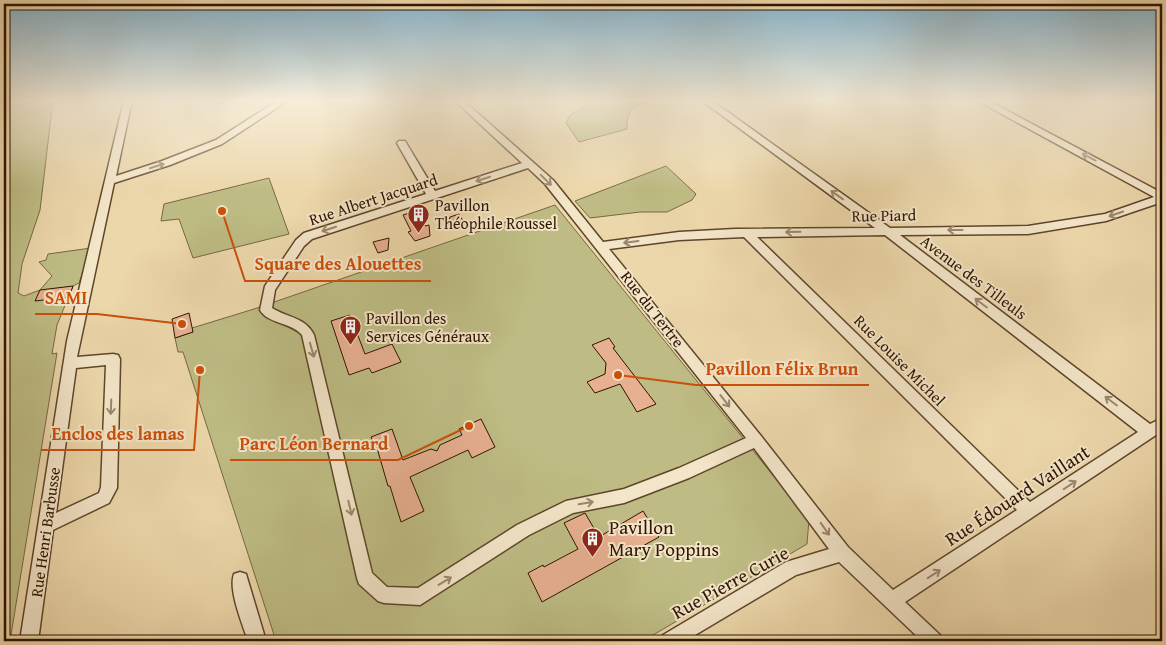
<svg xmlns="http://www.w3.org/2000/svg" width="1166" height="645" font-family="'Gentium Book Plus',serif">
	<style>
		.green { fill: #bebc84; stroke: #766842 }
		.building { fill: #e7b091; stroke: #2f1400 }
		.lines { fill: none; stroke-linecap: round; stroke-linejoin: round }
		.street-casing { stroke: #5e452a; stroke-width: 3 }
		.street { fill: #f3e5c8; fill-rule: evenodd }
		.oneway { stroke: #9b876e }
		.labels { text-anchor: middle; stroke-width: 4; stroke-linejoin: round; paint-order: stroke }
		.street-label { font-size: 16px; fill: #2f1400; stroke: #f3e5c8 }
		.poi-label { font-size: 16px; fill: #2f1400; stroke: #f3e5c8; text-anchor: start }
		.near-street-label { font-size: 19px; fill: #2f1400; stroke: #f3e5c8 }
		.near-poi-label { font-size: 19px; fill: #2f1400; stroke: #f3e5c8; text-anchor: start }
		.leader { fill: none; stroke: #cc4f0a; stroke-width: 2 }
		.callout-dot { fill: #cc4f0a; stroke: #f3e5c8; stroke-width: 2 }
		.callout-label { font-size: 18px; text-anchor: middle; font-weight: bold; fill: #cc4f0a; stroke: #f3e5c8; stroke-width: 4; stroke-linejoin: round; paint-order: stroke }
	</style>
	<rect width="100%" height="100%" fill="#ecd7aa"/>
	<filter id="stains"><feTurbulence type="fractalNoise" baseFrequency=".004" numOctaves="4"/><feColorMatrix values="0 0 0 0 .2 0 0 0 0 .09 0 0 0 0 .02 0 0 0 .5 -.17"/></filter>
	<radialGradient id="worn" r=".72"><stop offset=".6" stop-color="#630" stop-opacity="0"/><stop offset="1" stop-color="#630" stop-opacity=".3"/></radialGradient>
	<g class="green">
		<path d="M4,100h49l-13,110 -18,54 -4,29 6,3 16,-6 12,-14 -13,-14 7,-2 2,-6 43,-6 -12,35 -6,3 -16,39 -5,29 5,-1 -47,288h-6z"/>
		<path d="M594,100h65c-20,5 -33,5 -32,29l-48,13 -13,-19 4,-8z"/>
		<path d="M666,166l30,28 -4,6 -25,12h-27l-50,6 -15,-17z"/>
		<path d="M269,178l20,56 -96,24 -14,-39 -18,2 3,-17z"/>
		<path d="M555,205l254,315 -2,24 -164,97h-367l-93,-289h-5l-3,-14 18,-6 -1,-4 62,-19z"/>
	</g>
	<g class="building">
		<path d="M416,211l9,15 4,-1 1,11 -15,5 -7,-9 3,-1 -8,-16z"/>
		<path d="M459,214l6,10 -19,5 4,-12z"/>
		<path d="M389,238l-1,12 -10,3 -5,-11z"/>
		<path d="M73,286l-4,11 -34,4 5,-11z"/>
		<path d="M189,313l4,19 -18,6 -3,-19z"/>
		<path d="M350,315l15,39 27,-10 9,18 -29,11 -3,-5 -20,7 -18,-54z"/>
		<path d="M609,338l6,9 -2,1 43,56 -19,8 -17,-28 -25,9 -8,-11 18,-8 1,-11 -14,-18z"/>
		<path d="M481,419l14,28 -23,11 -4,-8 -58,27 14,34 -23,11 -11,-36h-2l-11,-38h-2l-4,-11 21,-8 11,31 28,-11 6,2 3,-6 22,-10 -3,-6z"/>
		<path d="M643,511l16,26 -117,65 -14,-29 15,-8 1,2 34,-18 -14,-26 21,-10 14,24z"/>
	</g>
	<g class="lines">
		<defs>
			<g id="street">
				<path d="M124,100h8l-16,76 46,-15 54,-21 63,-40h10l-67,44 -52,21 -56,18 -37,174 36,-3 5,1 2,4 -3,129 -8,15 -56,27 -15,111h-18l47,-300zM106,365l-5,122 -2,6 -43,20 20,-145z"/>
				<path d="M454,100h9l90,80 50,62 76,-10 56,-3 140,-1 -174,-128h10l179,128 138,-2 77,-12 49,-17 -178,-97h11l175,93v9l-56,19 -78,13 -128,1 250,189 12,-6v13l-257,171 35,33 3,6h-21l-83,-79 -43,13 -111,66h-25l3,-6 123,-73 43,-13 -75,-101 -65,30 -65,25 -51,10 -44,22 -109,70 -36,-2 -6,-2 -19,-17 -2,-6 -55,-243c-11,-13 -34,-11 -42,-25l5,-24 31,-46 8,-7 122,-39 -29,-51 2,-2h6l30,50 87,-28zM528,168l17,16 201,254 -67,30 -55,21 -58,12 -49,24 -99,63 -31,-1 -15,-14 -58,-238c-9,-18 -26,-17 -42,-27l3,-18 29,-44 8,-7zM885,235l253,197 -108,70 -273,-265zM744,237l273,273 -124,80 -45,-43 -87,-111 -152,-187 70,-9z"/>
				<path d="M240,572l6,2 20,67h-18c-5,-16 -20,-51 -14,-67z"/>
			</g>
		</defs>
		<use href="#street" class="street-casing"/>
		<use href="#street" class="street"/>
	</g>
	<defs><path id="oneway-shaft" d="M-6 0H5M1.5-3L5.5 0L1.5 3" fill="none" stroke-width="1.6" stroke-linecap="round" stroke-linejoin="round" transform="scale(1.25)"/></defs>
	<g class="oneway">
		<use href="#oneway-shaft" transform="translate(1089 157) rotate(-152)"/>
		<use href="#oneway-shaft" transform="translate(157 166) rotate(-18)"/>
		<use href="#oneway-shaft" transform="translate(483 179) rotate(162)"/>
		<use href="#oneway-shaft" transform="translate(546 180) rotate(45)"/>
		<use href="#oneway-shaft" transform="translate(837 195) rotate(-144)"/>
		<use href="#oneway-shaft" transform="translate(1116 214) rotate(161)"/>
		<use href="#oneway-shaft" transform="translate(329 229) rotate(162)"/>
		<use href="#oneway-shaft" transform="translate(955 230) rotate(180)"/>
		<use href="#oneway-shaft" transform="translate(793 232) rotate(179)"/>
		<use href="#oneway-shaft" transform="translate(631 242) rotate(173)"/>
		<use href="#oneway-shaft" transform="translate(981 303) rotate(-143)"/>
		<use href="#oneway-shaft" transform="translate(312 350) rotate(74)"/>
		<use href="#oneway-shaft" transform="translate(725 401) rotate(52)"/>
		<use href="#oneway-shaft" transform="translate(1111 401) rotate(-143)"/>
		<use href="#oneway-shaft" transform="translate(111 407) rotate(92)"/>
		<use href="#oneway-shaft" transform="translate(1070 485) rotate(-34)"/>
		<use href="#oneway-shaft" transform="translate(586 503) rotate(-10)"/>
		<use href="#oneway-shaft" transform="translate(350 508) rotate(77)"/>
		<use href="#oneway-shaft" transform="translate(825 529) rotate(55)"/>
		<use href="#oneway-shaft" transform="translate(934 574) rotate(-33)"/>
		<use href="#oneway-shaft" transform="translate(445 581) rotate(-31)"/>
	</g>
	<linearGradient id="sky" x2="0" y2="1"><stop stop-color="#88b6cf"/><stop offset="0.53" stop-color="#f6edd9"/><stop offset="1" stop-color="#f6edd9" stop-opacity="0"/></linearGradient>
	<rect width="1166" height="190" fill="url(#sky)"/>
	<defs>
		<symbol id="building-pin" viewBox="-11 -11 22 30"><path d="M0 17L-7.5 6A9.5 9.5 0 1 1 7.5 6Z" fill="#8f2418" stroke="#f3e5c8"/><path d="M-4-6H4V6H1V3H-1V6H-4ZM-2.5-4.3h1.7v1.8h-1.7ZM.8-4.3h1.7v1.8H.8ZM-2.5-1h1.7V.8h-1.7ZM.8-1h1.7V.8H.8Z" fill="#fff"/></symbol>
	</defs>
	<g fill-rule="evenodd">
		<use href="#building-pin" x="406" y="202" width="25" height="34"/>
		<use href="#building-pin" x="338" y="314" width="25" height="34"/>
		<use href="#building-pin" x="580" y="526" width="25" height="34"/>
	</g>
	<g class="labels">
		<g class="street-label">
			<text transform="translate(373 199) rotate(-18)" y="6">Rue Albert Jacquard</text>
			<text transform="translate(884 215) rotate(-1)" y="6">Rue Piard</text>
			<text transform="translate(974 277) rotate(37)" y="6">Avenue des Tilleuls</text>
			<text transform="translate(653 309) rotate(52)" y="6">Rue du Tertre</text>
			<text transform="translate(900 360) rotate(45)" y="6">Rue Louise Michel</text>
			<text transform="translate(45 532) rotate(-82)" y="6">Rue Henri Barbusse</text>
		</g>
		<g class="poi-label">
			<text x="435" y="211">Pavillon<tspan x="435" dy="18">Théophile Roussel</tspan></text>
			<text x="366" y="324">Pavillon des<tspan x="366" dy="18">Services Généraux</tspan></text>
		</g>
		<g class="near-street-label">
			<text transform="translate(1017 495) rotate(-33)" y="7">Rue Édouard Vaillant</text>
			<text transform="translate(730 582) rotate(-29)" y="7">Rue Pierre Curie</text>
		</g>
		<g class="near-poi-label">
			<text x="609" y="534">Pavillon<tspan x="609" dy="22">Mary Poppins</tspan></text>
		</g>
	</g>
	<path class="leader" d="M222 211L245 281H431M182 324L97 314H35M618 375L696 385H869M200 370L194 450H41M469 426L398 460H230"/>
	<g class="callout-dot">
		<circle cx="222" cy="211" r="5"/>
		<circle cx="182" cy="324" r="5"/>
		<circle cx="618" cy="375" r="5"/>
		<circle cx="200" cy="370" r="5"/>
		<circle cx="469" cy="426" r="5"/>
	</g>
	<g class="callout-label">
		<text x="338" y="270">Square des Alouettes</text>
		<text x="66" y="304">SAMI</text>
		<text x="782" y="375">Pavillon Félix Brun</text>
		<text x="118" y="440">Enclos des lamas</text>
		<text x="314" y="450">Parc Léon Bernard</text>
	</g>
	<rect width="1166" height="645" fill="none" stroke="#ecd7aa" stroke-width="20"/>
	<rect x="5" y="5" width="1156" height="635" fill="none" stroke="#2f1400" stroke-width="2.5"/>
	<rect x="10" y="10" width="1146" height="625" fill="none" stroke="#2f1400"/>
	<rect width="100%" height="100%" filter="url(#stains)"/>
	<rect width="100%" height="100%" fill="url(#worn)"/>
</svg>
